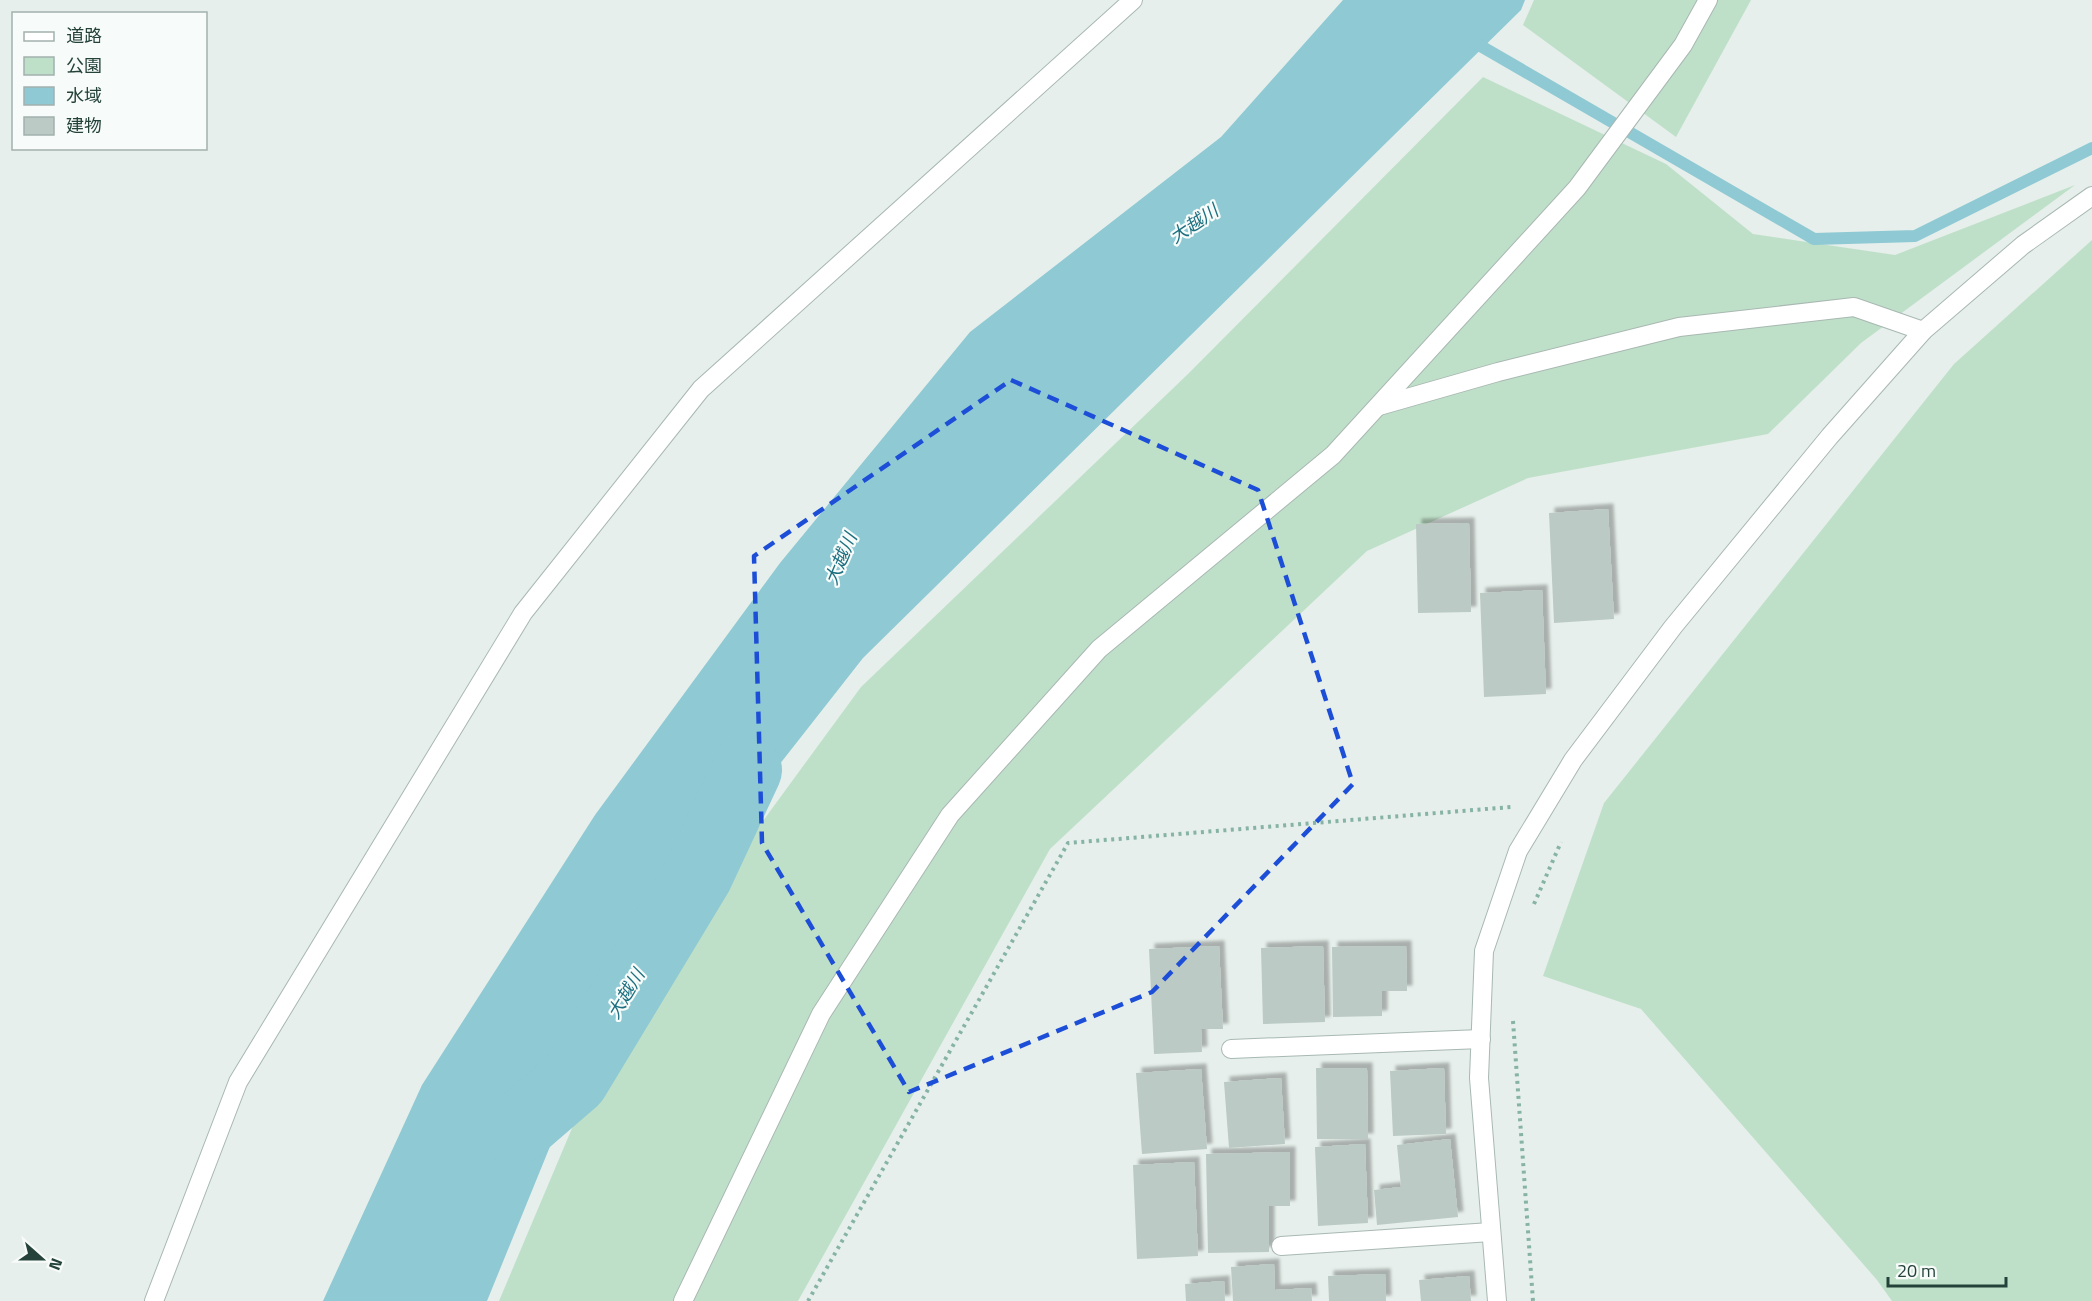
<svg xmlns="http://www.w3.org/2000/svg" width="2092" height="1301" font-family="'Titillium Web','Noto Sans JP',sans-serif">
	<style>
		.green { fill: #bfe0c8 }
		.water { fill: #8ec9d4 }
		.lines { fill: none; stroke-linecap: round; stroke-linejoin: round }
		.stream { stroke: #8ec9d4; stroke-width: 12 }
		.river { stroke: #8ec9d4; stroke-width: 70 }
		.building { fill: #bbcac4; filter: url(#shadow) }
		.minor-casing { stroke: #a8b8b2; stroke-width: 20 }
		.tertiary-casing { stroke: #a8b8b2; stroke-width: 20 }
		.path { stroke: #86b3a5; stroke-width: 4; stroke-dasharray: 3 4.5; stroke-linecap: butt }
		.minor { stroke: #fff; stroke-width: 18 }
		.tertiary { stroke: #fff; stroke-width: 18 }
		.marked { fill: none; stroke: #1d4ed8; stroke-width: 4.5; stroke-dasharray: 12 8; stroke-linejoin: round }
		.labels { text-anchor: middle; stroke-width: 4.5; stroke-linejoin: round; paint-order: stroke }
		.water-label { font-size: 18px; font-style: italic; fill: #1c6f80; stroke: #f7fbf9 }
	</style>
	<defs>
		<filter id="shadow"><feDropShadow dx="5.5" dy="-5.5" stdDeviation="1.5" flood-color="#0004"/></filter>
	</defs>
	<rect width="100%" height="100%" fill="#e6efeb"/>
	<g class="green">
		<path d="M1534,0h217l-75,137 -153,-112z"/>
		<path d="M1483,77l183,87 87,70 142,21 180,-70 -214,158 -93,91 -240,44 -161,73 -317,298 -252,452h-299l82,-194 113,-192 167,-228 327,-313z"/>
		<path d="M2092,240v1061h-200l-15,-21 -236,-271 -98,-33 61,-173 350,-439z"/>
	</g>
	<path class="water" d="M1343,0h182l-4,10 -658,648 -237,302 -139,341h-164l99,-216 173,-270 185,-252 190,-231 251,-195z"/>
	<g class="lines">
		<path class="stream" d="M1472,41l342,198 101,-3 177,-88"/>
		<path class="river" d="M516,1130l58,-50 124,-205 49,-105"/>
	</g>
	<g class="building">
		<path d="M1608,509l6,110 -60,4 -5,-110z"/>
		<path d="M1469,523l2,89 -53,1 -2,-89z"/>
		<path d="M1542,590l4,104 -62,3 -4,-104z"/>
		<path d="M1219,946l4,83h-22l1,23 -48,2 -5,-105z"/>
		<path d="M1323,946l2,76 -62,2 -2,-76z"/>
		<path d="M1406,946l1,45h-25v25l-49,1 -1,-70z"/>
		<path d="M1316,1068h51l1,71h-51z"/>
		<path d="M1444,1068l2,66 -53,2 -3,-65z"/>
		<path d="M1201,1069l6,80 -65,5 -6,-81z"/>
		<path d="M1281,1078l4,66 -56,4 -5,-66z"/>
		<path d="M1450,1139l8,78 -81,8 -3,-35 27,-3 -4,-42z"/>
		<path d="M1365,1144l3,79 -50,3 -3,-79z"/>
		<path d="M1290,1152v54h-21v46l-61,1 -2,-99z"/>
		<path d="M1194,1162l4,94 -61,3 -4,-94z"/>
		<path d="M1274,1264l1,26 36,-2 1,13h-79l-2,-34z"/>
		<path d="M1385,1274l1,27h-57l-1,-25z"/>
		<path d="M1469,1276l2,25h-50l-2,-21z"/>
		<path d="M1224,1281l1,20h-39l-1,-17z"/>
	</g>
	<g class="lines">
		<defs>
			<g id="minor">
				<path d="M1379,406l119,-34 181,-45 175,-20 69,24"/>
				<path d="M1231,1049l250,-10"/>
				<path d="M1281,1246l210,-14"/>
				<path d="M154,1301l84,-219 285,-469 178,-224 432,-389"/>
				<path d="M683,1301l138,-287 129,-199 149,-166 234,-194 244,-267 106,-143 25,-45"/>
			</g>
			<path id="tertiary" d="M1497,1301l-18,-223 5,-127 34,-100 55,-91 100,-133 157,-191 93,-105 100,-86 69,-49"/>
		</defs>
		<use href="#minor" class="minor-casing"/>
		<use href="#tertiary" class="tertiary-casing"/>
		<g class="path">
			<path d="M1534,904l27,-62"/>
			<path d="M1513,1021l20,280"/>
			<path d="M808,1301l260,-458 443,-36"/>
		</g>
		<use href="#minor" class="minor"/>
		<use href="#tertiary" class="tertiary"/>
	</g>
	<path class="marked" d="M1011,380l247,110 95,294 -201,208 -243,100 -147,-249 -8,-287z"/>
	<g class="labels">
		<g class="water-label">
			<text transform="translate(1194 224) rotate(-34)" y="6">大越川</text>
			<text transform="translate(841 559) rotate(-67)" y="6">大越川</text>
			<text transform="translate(626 994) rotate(-59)" y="6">大越川</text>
		</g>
	</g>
	<rect x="12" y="12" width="195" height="138" fill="#f7fbf9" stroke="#a3b1ad" stroke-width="1.5"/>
	<rect x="24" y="32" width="30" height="9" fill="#ffffff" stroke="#a3b1ad" stroke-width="1.5"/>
	<text x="66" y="42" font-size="18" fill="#24423a">道路</text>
	<rect x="24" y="57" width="30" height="18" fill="#bfe0c8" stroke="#a3b1ad" stroke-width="1.5"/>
	<text x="66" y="72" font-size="18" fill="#24423a">公園</text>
	<rect x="24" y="87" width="30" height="18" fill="#8ec9d4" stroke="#a3b1ad" stroke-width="1.5"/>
	<text x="66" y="102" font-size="18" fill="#24423a">水域</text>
	<rect x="24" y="117" width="30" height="18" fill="#bbcac4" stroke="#a3b1ad" stroke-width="1.5"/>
	<text x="66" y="132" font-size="18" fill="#24423a">建物</text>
	<g transform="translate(42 1259) rotate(111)" stroke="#f7fbf9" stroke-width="4.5" paint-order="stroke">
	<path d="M0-4.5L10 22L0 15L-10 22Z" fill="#24423a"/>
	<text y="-9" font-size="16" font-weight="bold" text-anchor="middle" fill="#24423a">N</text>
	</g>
	<path d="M1888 1277v9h118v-9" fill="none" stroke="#24423a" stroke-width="3"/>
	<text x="1897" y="1277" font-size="18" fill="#24423a" stroke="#f7fbf9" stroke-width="4.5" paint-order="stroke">20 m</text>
</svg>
